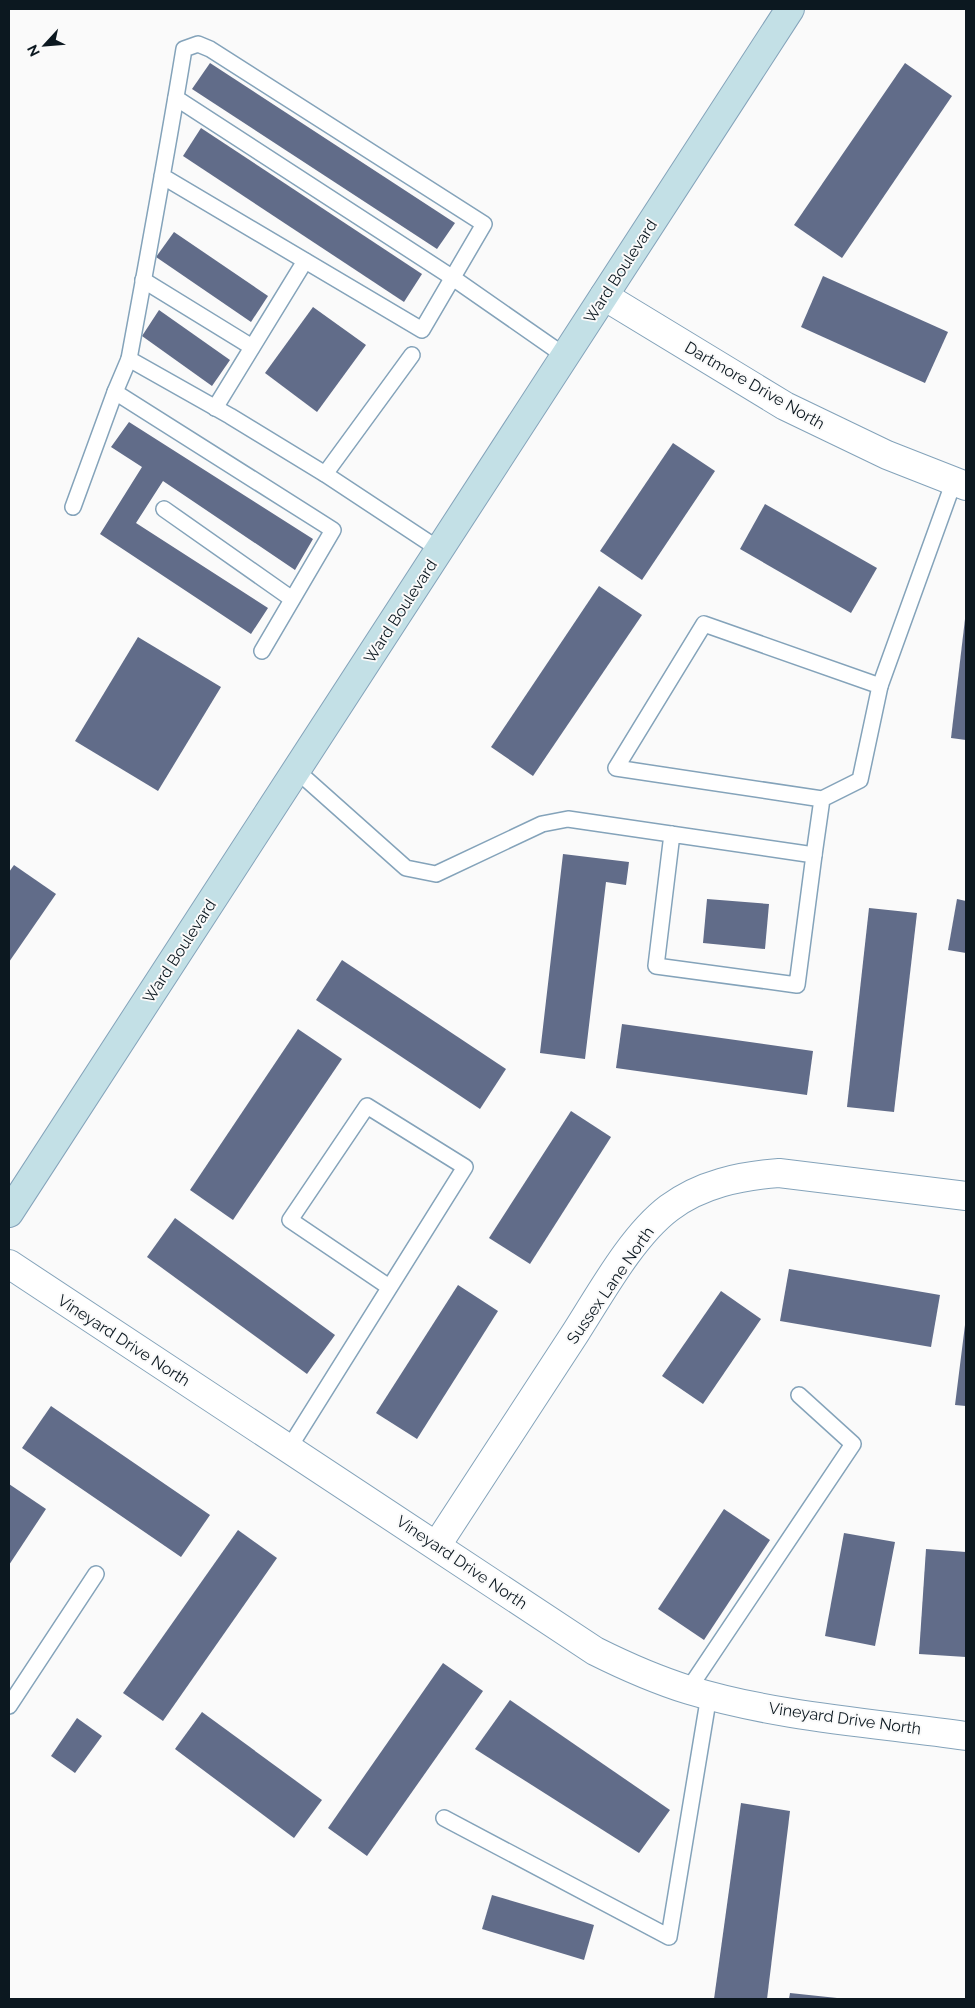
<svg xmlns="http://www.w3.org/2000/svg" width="975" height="2008" font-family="Raleway,sans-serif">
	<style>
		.building { fill: #616c89 }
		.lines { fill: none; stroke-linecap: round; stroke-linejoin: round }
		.service-casing { stroke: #84a3ba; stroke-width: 18 }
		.minor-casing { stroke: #84a3ba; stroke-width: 30 }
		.secondary-casing { stroke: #84a3ba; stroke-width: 30 }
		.service { stroke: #fff; stroke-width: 15 }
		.minor { stroke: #fff; stroke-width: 28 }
		.secondary { stroke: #c3e0e6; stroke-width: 28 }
		.labels { text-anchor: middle; stroke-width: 4; stroke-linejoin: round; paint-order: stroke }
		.street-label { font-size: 16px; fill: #0c1820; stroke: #fafafa }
	</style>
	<rect width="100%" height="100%" fill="#fafafa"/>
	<g class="building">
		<path d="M210,63l245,160 -18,26 -245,-160z"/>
		<path d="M905,63l47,33 -110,162 -48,-33z"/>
		<path d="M201,128l221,146 -18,28 -221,-146z"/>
		<path d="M174,232l94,64 -17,26 -95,-65z"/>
		<path d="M823,276l125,56 -23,51 -124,-56z"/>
		<path d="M313,307l53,38 -49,67 -52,-39z"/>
		<path d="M159,310l71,50 -18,26 -70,-50z"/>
		<path d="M129,422l184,117 -18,31 -132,-89 -27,42 132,85 -17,26 -151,-100 42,-67 -31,-20z"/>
		<path d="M673,443l42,28 -73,109 -42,-29z"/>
		<path d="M765,504l112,64 -26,45 -111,-64z"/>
		<path d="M599,586l43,29 -109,161 -42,-29z"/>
		<path d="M965,619h1v121l-15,-2z"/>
		<path d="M138,637l83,50 -63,104 -83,-50z"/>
		<path d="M563,854l66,8 -3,23 -20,-3 -21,177 -45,-6z"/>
		<path d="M14,865l42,29 -47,68v-90z"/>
		<path d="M707,899l62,5 -4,45 -62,-6z"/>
		<path d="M957,899l9,2v52l-18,-3z"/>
		<path d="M869,908l48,5 -23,199 -47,-5z"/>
		<path d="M342,960l164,109 -26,40 -164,-109z"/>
		<path d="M622,1024l191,27 -6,44 -191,-27z"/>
		<path d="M298,1029l44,30 -109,161 -43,-30z"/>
		<path d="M571,1111l40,26 -81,127 -41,-26z"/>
		<path d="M175,1218l160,117 -28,39 -160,-117z"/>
		<path d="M789,1269l151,26 -9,52 -151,-26z"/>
		<path d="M458,1285l40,26 -81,128 -41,-26z"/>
		<path d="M721,1291l40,28 -58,85 -41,-28z"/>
		<path d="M965,1325h1v81l-11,-1z"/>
		<path d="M51,1406l159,109 -29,42 -159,-109z"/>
		<path d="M9,1484l37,25 -37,56z"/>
		<path d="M724,1509l46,31 -66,100 -46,-31z"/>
		<path d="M238,1530l39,28 -114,163 -40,-28z"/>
		<path d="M844,1533l51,9 -20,104 -50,-10z"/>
		<path d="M926,1549l40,3v105l-47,-3z"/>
		<path d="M443,1663l40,28 -116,165 -39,-28z"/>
		<path d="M510,1700l160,110 -31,43 -164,-104z"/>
		<path d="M202,1712l120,88 -28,38 -119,-89z"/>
		<path d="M77,1718l25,18 -27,37 -24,-17z"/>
		<path d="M741,1803l49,8 -23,188h-53z"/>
		<path d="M492,1895l102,30 -10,35 -102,-31z"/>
		<path d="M790,1993l47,5v1h-48z"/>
	</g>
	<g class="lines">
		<defs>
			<g id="service">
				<path d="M176,98l277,180 112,78"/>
				<path d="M162,176l260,154 62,-106 -274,-175 -12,-5 -14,5c-17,104 -36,207 -55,310l101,57 95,58 115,76"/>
				<path d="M143,280l109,67"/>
				<path d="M115,392l14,-33"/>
				<path d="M215,408l90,-147"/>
				<path d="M325,474l87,-119"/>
				<path d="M73,507l42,-115 218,138 -71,121"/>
				<path d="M164,509l128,90"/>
				<path d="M880,686l74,-205"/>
				<path d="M296,770l110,98 30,6 106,-50 26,-5 246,36 -17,130 -141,-19 16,-132"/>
				<path d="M814,855l8,-56 -206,-31 88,-144 176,62 -20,94 -38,19"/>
				<path d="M289,1448l176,-281 -98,-61 -77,114 99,67"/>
				<path d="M688,1690l165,-246 -54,-49"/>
				<path d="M9,1706l87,-132"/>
				<path d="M444,1818l225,119 40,-242"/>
			</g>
			<g id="minor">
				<path d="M604,296l181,110 102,49 79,31"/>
				<path d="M9,1264l586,387c30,15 62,29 94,39 89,27 185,33 277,46"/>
				<path d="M437,1545c46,-71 93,-142 139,-213 25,-39 56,-96 93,-124 32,-24 71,-32 110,-35l187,23"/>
			</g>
			<path id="secondary" d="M9,1213l781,-1204"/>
		</defs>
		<use href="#service" class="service-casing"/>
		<use href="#minor" class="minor-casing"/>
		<use href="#secondary" class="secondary-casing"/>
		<use href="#service" class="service"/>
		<use href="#minor" class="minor"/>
		<use href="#secondary" class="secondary"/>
	</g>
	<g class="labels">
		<g class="street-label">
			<text transform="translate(620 271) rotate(-57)" y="6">Ward Boulevard</text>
			<text transform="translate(755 385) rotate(30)" y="6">Dartmore Drive North</text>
			<text transform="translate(400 611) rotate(-57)" y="6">Ward Boulevard</text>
			<text transform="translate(179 951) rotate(-57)" y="6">Ward Boulevard</text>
			<text transform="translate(610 1285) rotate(-55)" y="6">Sussex Lane North</text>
			<text transform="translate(124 1340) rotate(33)" y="6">Vineyard Drive North</text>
			<text transform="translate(462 1562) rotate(34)" y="6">Vineyard Drive North</text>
			<text transform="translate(845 1718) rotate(8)" y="6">Vineyard Drive North</text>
		</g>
	</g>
	<rect width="975" height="2008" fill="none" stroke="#0c1820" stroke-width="20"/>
	<g transform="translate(45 45) rotate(244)" stroke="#fafafa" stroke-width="4" paint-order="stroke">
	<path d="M0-4L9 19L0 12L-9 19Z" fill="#0c1820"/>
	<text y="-8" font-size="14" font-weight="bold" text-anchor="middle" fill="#0c1820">N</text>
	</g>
</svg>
